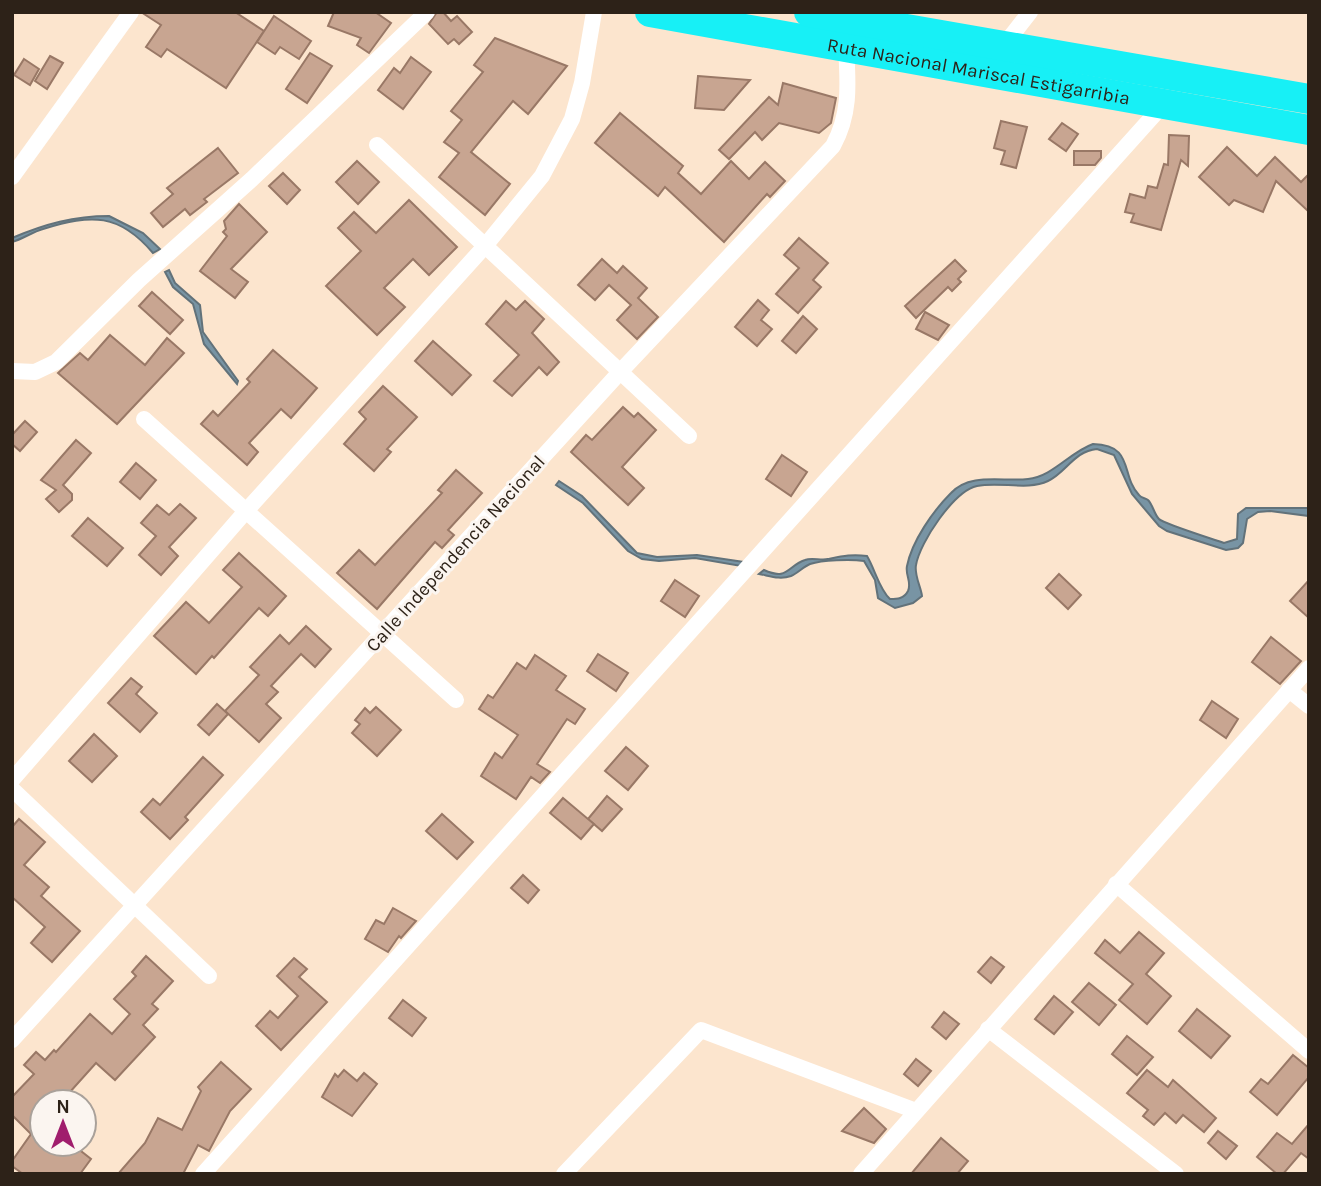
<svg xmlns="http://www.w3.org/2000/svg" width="1321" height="1186" font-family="Karla,sans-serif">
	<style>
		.water { fill: #7894a4; stroke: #62727a; stroke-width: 2 }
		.building { fill: #c8a591; stroke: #997866; stroke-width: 2 }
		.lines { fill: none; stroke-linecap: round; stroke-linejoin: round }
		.street { stroke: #fff; stroke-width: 16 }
		.highway { stroke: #17f0f6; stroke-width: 30 }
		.labels { text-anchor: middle; stroke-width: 6; stroke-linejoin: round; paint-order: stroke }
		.street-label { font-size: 19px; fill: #2d2218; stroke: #fbf5f0 }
	</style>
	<rect width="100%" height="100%" fill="#fce5ce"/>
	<g class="water">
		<path d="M109,216l34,17 17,16 -7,4c-34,-40 -61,-39 -110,-24 -11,3 -20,10 -31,13v-4c33,-14 62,-22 97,-22z"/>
		<path d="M169,270l6,13 25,22 3,27 35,49 -1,3 -33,-40 -11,-40 -20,-17 -8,-15z"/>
		<path d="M1093,444c42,1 27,31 46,51 2,3 6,3 9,5 5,5 6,14 11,19 5,5 54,20 65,24l13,-4 1,-25 8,-6h63v8l-39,-5 -12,1 -11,7 -4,24 -5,5 -12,2 -59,-19 -8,-5 -27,-32 -18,-39 -17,-6c-23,2 -31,24 -49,32 -21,10 -48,0 -71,5 -23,5 -57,56 -61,79 -2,10 5,22 6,31l-9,7 -18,5 -17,-10 -3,-18 -11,-19c-13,-2 -42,-1 -54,3 -7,3 -12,9 -19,12 -11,4 -21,0 -32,-2l5,-4c24,11 23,-4 41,-10 7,-3 16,1 23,-1 15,-3 24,-5 39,-3 8,13 12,33 23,43 7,0 14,0 18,-8 4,-9 -3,-16 -1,-25 5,-25 26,-55 44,-73 19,-21 52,-11 77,-14 24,-2 42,-27 65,-35z"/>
		<path d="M559,481l23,15 55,57 20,4 40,-2 47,7 -3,4 -46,-8 -36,3 -17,-2 -14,-8 -45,-48 -27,-18z"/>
	</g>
	<g class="building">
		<path d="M141,12h94l29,19 -38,57 -59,-39 -6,8 -15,-10 15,-22z"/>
		<path d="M334,12h41l16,11 -22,30 -12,-8 4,-7 -33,-12z"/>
		<path d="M437,12h6l8,9 6,-5 15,16 -13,12 -5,-5 -6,5 -19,-20z"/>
		<path d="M274,16l37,25 -12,18 -19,-12 -5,7 -18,-12z"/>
		<path d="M495,38l72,28 -39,48 -15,-13 -42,51 39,32 -25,31 -46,-38 20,-24 -15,-11 18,-22 -11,-9 32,-39 -9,-7z"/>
		<path d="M310,53l22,13 -25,37 -21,-14z"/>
		<path d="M50,56l13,7 -16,26 -12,-8z"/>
		<path d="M411,57l20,15 -28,37 -25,-19 16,-22 6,5z"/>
		<path d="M24,59l15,10 -9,16 -16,-10z"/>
		<path d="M698,76l52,4 -26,30 -29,-2z"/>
		<path d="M783,83l53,15 -5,25 -12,10 -40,-10 -17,17 -7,-8 -26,27 -10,-9 50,-53 9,8z"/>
		<path d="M620,113l63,53 -5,7 23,21 30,-33 18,18 16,-17 20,19 -15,16 -3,-3 -43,48 -59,-55 -7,9 -63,-53z"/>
		<path d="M1001,121l26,6 -11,41 -15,-4 4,-13 -11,-3z"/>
		<path d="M1062,123l16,11 -12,17 -17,-12z"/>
		<path d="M1169,135l20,1 -1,30 -7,-6 -20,70 -30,-8 3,-8 -9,-2 5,-18 15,4 3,-12 9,2 7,-24 4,1z"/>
		<path d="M1227,147l30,29 18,-19 26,25 8,-8v38l-33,-31 -13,31 -29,-12 -5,5 -30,-28z"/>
		<path d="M218,148l20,25 -34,26 3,3 -17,13 -5,-6 -22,18 -12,-14 22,-19 -6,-6z"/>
		<path d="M1074,151h27v7l-6,7h-21z"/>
		<path d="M357,161l22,21 -21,22 -22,-22z"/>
		<path d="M283,173l17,17 -13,14 -18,-18z"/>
		<path d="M409,200l48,47 -28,28 -16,-16 -29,29 21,19 -28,28 -51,-49 35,-35 -23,-23 16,-16 22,21z"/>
		<path d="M239,204l28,28 -36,37 17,13 -13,16 -35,-27 27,-35 -4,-4 3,-3 -2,-8z"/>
		<path d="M799,238l29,25 -15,17 8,7 -23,26 -22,-19 23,-26 -15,-13z"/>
		<path d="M602,259l15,14 6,-7 24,22 -9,10 20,19 -21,22 -20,-19 14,-15 -22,-20 -14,15 -17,-15z"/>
		<path d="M955,260l11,11 -8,8 3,3 -9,9 -4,-4 -32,31 -11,-12z"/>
		<path d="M152,292l31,28 -13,14 -31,-28z"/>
		<path d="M758,300l11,10 -8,10 11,9 -15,17 -22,-19z"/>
		<path d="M506,301l10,9 9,-9 19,18 -12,14 27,29 -12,13 -8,-8 -27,29 -18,-15 25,-26 -33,-31z"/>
		<path d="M925,312l24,13 -11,15 -22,-11z"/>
		<path d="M803,316l14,13 -21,24 -14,-12z"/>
		<path d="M110,335l35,30 22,-27 17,15 -67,71 -59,-51 22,-20 8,7z"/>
		<path d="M433,341l38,34 -19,20 -37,-34z"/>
		<path d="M273,350l44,38 -26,30 -10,-9 -32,34 9,9 -11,13 -46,-41 12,-13 5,5 32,-34 -3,-3z"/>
		<path d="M383,386l34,31 -30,32 4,3 -17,19 -30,-27 22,-25 -7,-7z"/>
		<path d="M623,407l11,10 4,-4 18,17 -34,37 22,21 -16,17 -57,-53 15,-17 6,5z"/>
		<path d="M25,421l12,11 -17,19 -8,-7v-9z"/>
		<path d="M76,440l15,13 -28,32 9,9v6l-13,12 -13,-13 10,-9 -15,-10z"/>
		<path d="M782,455l25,17 -16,24 -25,-17z"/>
		<path d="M136,463l20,17 -16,19 -20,-17z"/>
		<path d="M456,470l26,23 -34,37 6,5 -12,13 -7,-6 -58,67 -40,-36 22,-23 16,15 67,-72 -4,-3z"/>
		<path d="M180,504l16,14 -27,29 9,9 -17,19 -22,-20 17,-19 -15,-13 16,-18 12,10z"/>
		<path d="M88,518l35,30 -16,18 -35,-30z"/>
		<path d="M239,553l47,43 -18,20 -9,-8 -45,50 -2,-2 -16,18 -42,-38 32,-34 23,21 33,-36 -19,-17z"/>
		<path d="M1059,574l22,21 -13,14 -22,-21z"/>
		<path d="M675,580l24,16 -14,21 -24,-16z"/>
		<path d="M1309,580v38l-19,-17z"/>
		<path d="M306,626l25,23 -16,18 -14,-13 -30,32 7,6 -12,12 15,14 -22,24 -34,-31 34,-36 -9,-8 30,-32 9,9z"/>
		<path d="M1271,637l30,24 -21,23 -28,-22z"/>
		<path d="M598,654l30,19 -12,18 -29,-20z"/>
		<path d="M535,655l31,21 -10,14 29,19 -10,15 -8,-5 -30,45 13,8 -10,11 -9,-6 -15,22 -35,-23 14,-23 7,5 16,-23 -39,-26 9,-14 5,3 24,-35 9,6z"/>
		<path d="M131,678l11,9 -6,7 21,19 -17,19 -32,-29z"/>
		<path d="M1212,701l26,18 -12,19 -26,-18z"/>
		<path d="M217,704l11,10 -19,21 -11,-10z"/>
		<path d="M376,707l25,23 -24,26 -25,-23 8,-9 -5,-4 10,-12 5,5z"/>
		<path d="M94,734l23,22 -25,26 -23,-21z"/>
		<path d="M626,747l22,19 -20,24 -23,-19z"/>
		<path d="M203,757l20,18 -38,42 3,3 -18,19 -29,-27 12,-13 7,6z"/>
		<path d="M607,796l15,13 -20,22 -14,-12z"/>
		<path d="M563,798l31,26 -13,15 -31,-26z"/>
		<path d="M442,814l31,28 -16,17 -31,-28z"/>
		<path d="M19,819l26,23 -21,23 25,22 -8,9 39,35 -28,31 -21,-19 14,-16 -33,-30v-70z"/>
		<path d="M523,875l16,15 -11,13 -17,-15z"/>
		<path d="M393,908l23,13 -15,17 -2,-2 -11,16 -23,-13 11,-19 8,4z"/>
		<path d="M1139,932l25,21 -18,21 25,22 -24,28 -28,-24 14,-16 -38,-31 10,-13 15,13z"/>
		<path d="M146,956l27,25 -21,23 6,5 -15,16 12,12 -40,43 -19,-17 -35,39h-19v42h30l19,15 -11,15h-57l-11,-8v-5l19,-27 -19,-19v-18l22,-23 -10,-9 12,-13 9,8 9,-10 2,2 34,-38 22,20 18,-20 -16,-15 22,-23 -4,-4z"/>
		<path d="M991,957l13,10 -13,16 -13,-11z"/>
		<path d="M294,958l13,11 -8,8 28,25 -46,48 -25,-24 14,-15 8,7 20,-22 -21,-20z"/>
		<path d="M1089,983l27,22 -17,20 -27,-23z"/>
		<path d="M1054,996l19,16 -19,22 -19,-15z"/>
		<path d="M403,1000l23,18 -14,18 -23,-18z"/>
		<path d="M1197,1009l33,27 -19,22 -32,-27z"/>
		<path d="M944,1012l15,12 -13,15 -14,-12z"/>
		<path d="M1127,1036l26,21 -16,18 -25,-21z"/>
		<path d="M1293,1055l16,13v9l-32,38 -27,-23 11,-13 7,5z"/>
		<path d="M916,1059l15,12 -13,15 -14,-12z"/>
		<path d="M221,1062l30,27 -21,22 -21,40 -11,-6 -15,29h-65l27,-31 13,-25 24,12 19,-39 -3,-4z"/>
		<path d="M344,1070l13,11 7,-8 13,11 -25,32 -30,-19 13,-23 3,3z"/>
		<path d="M1147,1070l21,17 5,-7 43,38 -12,14 -21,-17 -7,8 -11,-10 -11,12 -11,-9 5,-6 -21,-17z"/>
		<path d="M864,1108l22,21 -12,14 -32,-12z"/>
		<path d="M1309,1124v35l-8,-6 -18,21h-6l-20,-17 20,-24 15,11z"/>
		<path d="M1218,1131l19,15 -11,13 -18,-16z"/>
		<path d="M941,1138l27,23 -11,13h-46z"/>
	</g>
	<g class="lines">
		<g class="street">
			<path d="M1005,44l25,-32"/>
			<path d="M377,145l312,291"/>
			<path d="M12,177l119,-165"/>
			<path d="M12,371l23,1 21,-10 83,-82 113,-101 175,-167"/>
			<path d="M144,419l312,281"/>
			<path d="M1289,690l20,16"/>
			<path d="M12,780l234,-269 239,-265 57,-70 30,-57 10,-36 12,-71"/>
			<path d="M12,789l197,187"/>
			<path d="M1116,884l193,167"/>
			<path d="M988,1029l188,145"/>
			<path d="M12,1040l608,-668 213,-226c18,-33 15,-63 13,-99"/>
			<path d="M203,1174l960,-1069"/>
			<path d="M564,1174l137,-144 215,81"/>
			<path d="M861,1174l448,-506"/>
		</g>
		<g class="highway">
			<path id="s1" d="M650,12l659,118"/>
			<path d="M809,12l500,87"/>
		</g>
	</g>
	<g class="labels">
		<g class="street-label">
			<text dy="7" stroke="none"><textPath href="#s1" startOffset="334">Ruta Nacional Mariscal Estigarribia</textPath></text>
			<text transform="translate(455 553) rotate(-48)" y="7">Calle Independencia Nacional</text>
		</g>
	</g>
	<rect width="1321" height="1186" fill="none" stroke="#2d2218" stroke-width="28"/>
	<g transform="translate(63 1123)"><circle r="33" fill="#fbf5f0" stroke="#a9a19a" stroke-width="2"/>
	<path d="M0-5L12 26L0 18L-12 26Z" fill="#a01d6d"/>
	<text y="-10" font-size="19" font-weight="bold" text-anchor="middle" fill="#2d2218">N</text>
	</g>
</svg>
